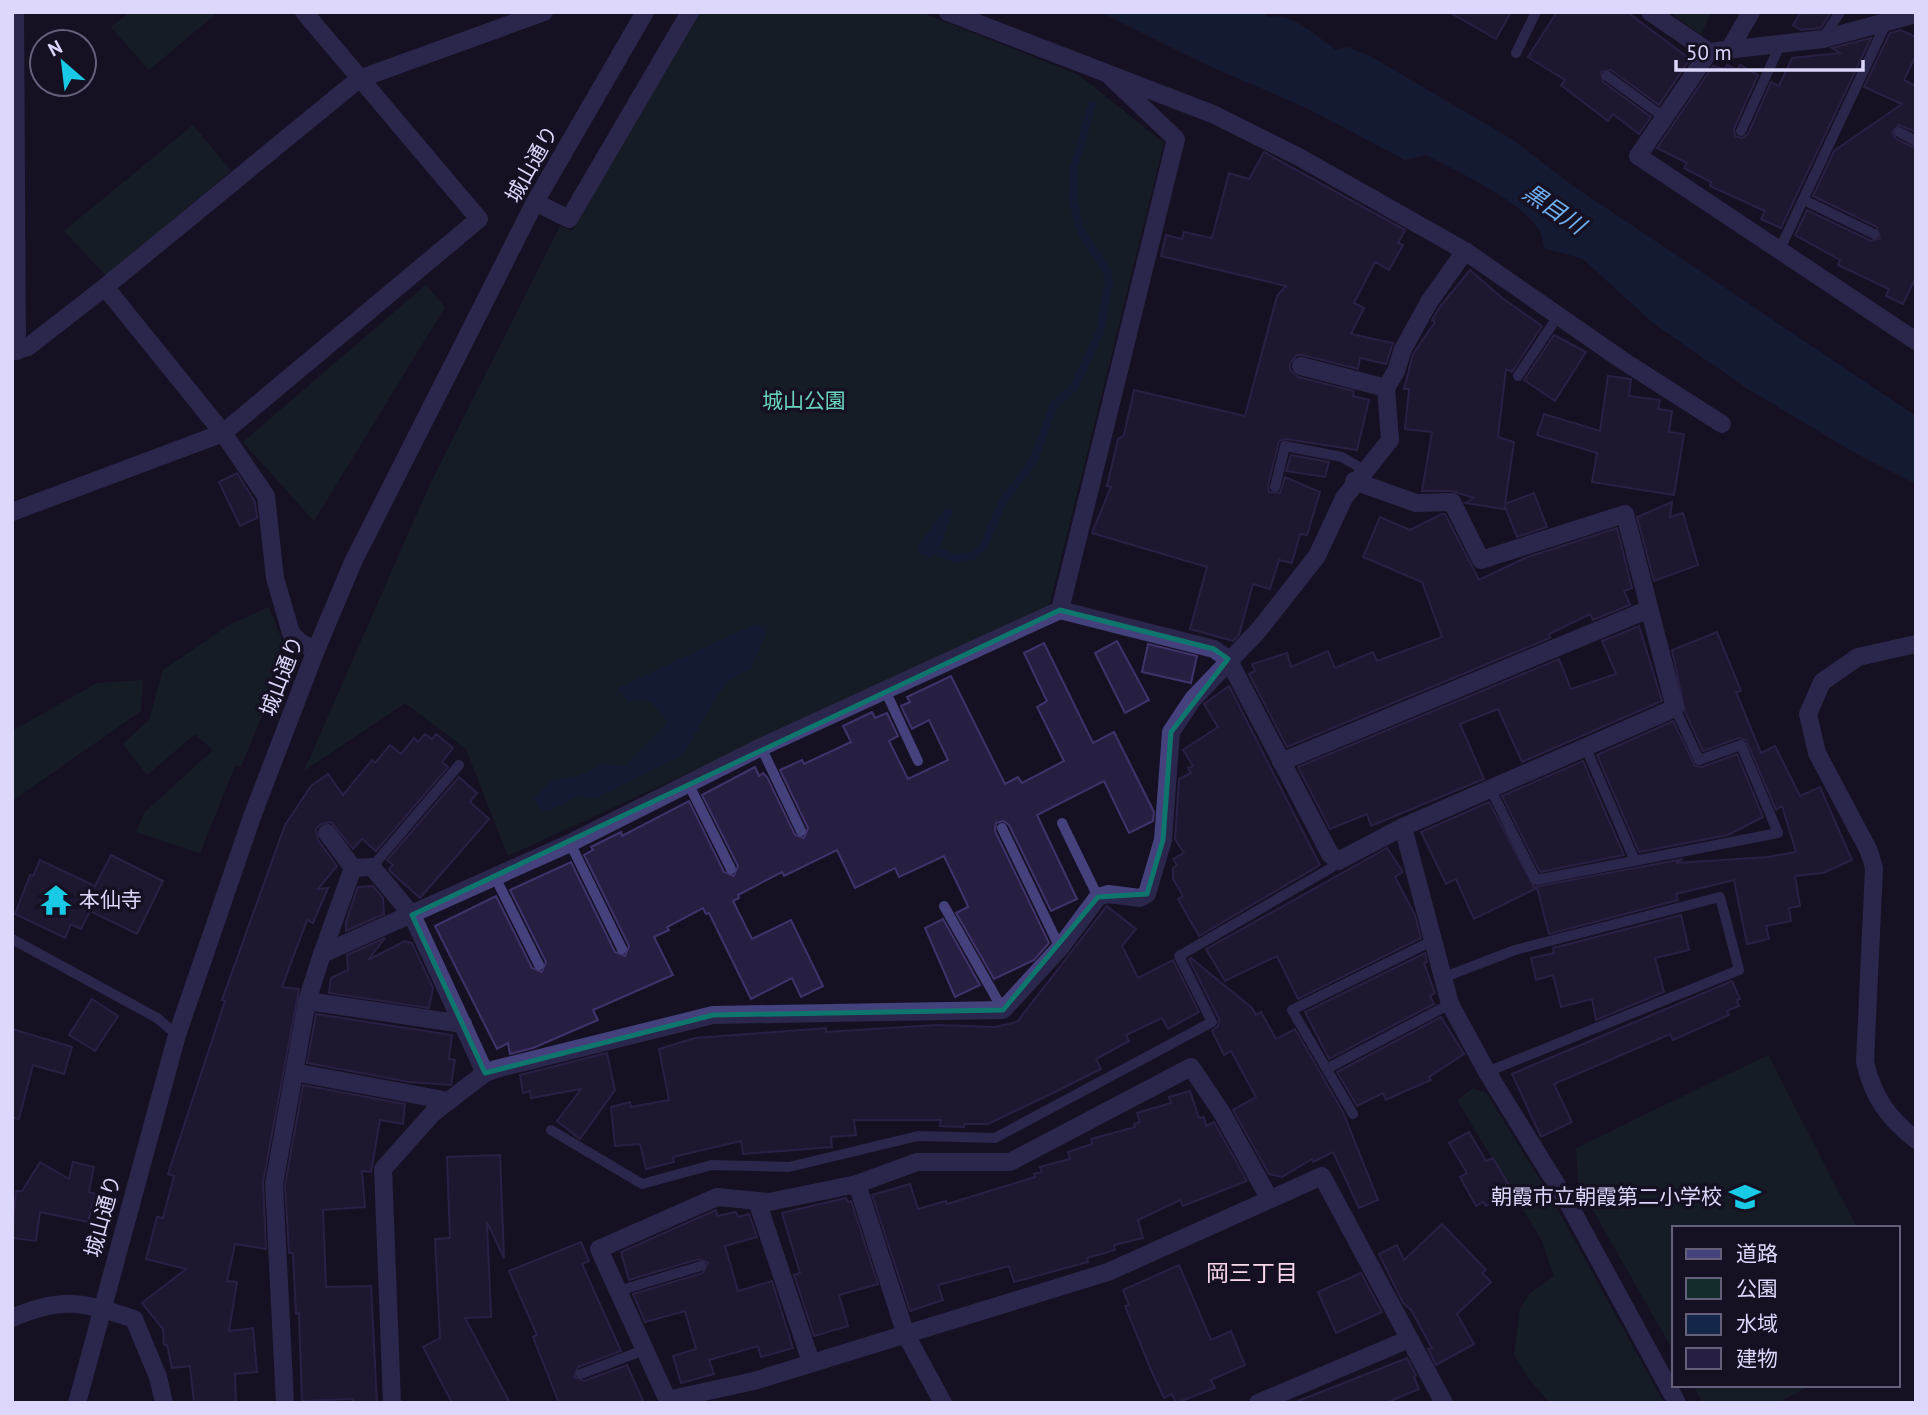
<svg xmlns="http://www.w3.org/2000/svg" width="1928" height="1415" font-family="'PT Sans','Noto Sans JP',sans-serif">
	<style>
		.green { fill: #142c2c }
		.water { fill: #152748 }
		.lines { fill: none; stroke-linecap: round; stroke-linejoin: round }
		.stream { stroke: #152748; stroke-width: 8 }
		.building { fill: #271f42; stroke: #40336b; stroke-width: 2 }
		.service { stroke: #45417d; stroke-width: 10 }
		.minor { stroke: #45417d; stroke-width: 18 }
		.tertiary { stroke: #45417d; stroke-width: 18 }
		.marked { fill: none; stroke: #0f766e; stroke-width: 5; stroke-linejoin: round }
		.labels { text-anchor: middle; stroke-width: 7; stroke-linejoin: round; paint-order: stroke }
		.street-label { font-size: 21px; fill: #dcd7fb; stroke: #151123 }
		.park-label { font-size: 21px; fill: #6ad4bd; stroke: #151123 }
		.poi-label { font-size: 21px; fill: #dcd7fb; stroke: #151123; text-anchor: start }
		.water-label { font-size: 23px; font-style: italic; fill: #70b0f0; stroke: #151123 }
		.neighbourhood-label { font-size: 23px; fill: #fbd9ed; stroke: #151123 }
	</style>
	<rect width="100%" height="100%" fill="#151123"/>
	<g class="green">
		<path d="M130,12h88l-69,58 -38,-43z"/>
		<path d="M697,12h223l159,63 85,68 -115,464 -541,249 -42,-107 -61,-46 -101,68 126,-287 130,-258 12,5z"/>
		<path d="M1670,12h41l-10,23z"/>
		<path d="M193,125l38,46 -125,105 -42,-45z"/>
		<path d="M426,285l19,22 -131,214 -71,-79z"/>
		<path d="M269,607l18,46 -46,114 -6,-1 -35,87 -64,-21 9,-20 68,-62 -18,-16 -48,41 -24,-31 26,-24 14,-50 66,-45z"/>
		<path d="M143,680l-2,31 -129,90v-70l85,-48z"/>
		<path d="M1768,1055l89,173h-183v124l-96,-168 -2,-36z"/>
		<path d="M1473,1088l14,6 67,109 110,200h-114l-21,-24 -15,-24 6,-46 10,-16 24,-17 -13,-37 -84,-139z"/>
		<path d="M1693,1385h117l-32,18h-75z"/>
	</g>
	<g class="water">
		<path d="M1100,12h162l7,5c23,-5 49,21 67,33l11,-3 23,9 143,84 60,46 343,230v68l-59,-30 -109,-65 -95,-66 -70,-64 -39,-11c-1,-5 -1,-12 -4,-16 -14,-29 -85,-62 -114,-77l-21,5 -96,-51 -102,-44z"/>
		<path d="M951,508l2,4 -15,40 -8,5 -9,-3 -4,-6 27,-38z"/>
		<path d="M755,624l9,3 2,7 -15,34 -21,12 -10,11 -37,63 -86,44 -20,-2 -28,15h-7l-8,-13 16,-17 28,-5 26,-12 21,2 43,-43c-11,-16 -18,-29 -39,-21l-11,-14z"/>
	</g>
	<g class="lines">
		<path class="stream" d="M938,552l17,6 18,-2 11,-11 18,-42 31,-42 21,-56 20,-18 26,-55 9,-50 -2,-10 -26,-41 -8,-29 1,-34 18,-63"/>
	</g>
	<g class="building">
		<path d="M1449,12h62l-15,27z"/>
		<path d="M1557,12h70l63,47 -31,46 -48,-35 -10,2 2,10 48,35 -12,17 -26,-20 -5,7 -47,-36 4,-5 -37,-23z"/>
		<path d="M1801,12h30l-10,16 -20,2 -8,-5z"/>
		<path d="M1900,30l16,7v18l-12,25 12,6v46l-17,-7 -7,7 4,7 20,9v129l-13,27 -17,-8 3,-7 -51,-24 2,-5 -45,-25 12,-25 64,31 9,-3 -3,-11 -64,-31 21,-45 68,-47 -38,-17 26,-54z"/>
		<path d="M1871,38l-90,190 -20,-9 4,-8 -55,-25 1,-4 -27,-14 3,-5 -30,-15 56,-82 12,3 2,-4 10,5 3,-5 18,10 -24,54 1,7 7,2 6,-4 23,-52 8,4 13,-28 48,-5 -8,-5z"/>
		<path d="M1264,152l141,78 -7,13 5,2 -14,25 -14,-8 -21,41 10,5 -13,26 42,9 -7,21 -26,-6 -2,11 -55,-14h-6l-7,8v7l8,7 56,14 -1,5 16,4 -12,50 -71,-11 -7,2 -11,44 1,7 11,1 5,-16 35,15 -13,43 -7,-1 -8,29 -13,-3 -9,29 -17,-5 -14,51 -6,6 -43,-12 17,-62 -115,-34 19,-46 -4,-1 11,-47 6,-4 10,-45 111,26 32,-120 9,-10 -125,-30 5,-21 16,4 2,-7 28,6 17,-65 20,6z"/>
		<path d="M1470,270l32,28 40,28 -30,46 -6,-3 -8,68 16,5 -9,62 29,-11 13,34 -30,10 -12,-30 -1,2 -39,-6 9,-5 -22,-7h-30l10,-59 -27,-3 4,-40h-5l9,-35 22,-32 -3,-2 7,-12z"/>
		<path d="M1554,335l32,17 -31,49 -31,-21z"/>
		<path d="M1608,376l23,3 -2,17 31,4 -2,9 14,2 -3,21 15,2 -10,61 -82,-13 5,-29 -60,-18 7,-21 56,17z"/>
		<path d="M1291,455l38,7 -4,15 -39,-6z"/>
		<path d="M237,473l18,29 2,16 -17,8 -21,-44z"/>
		<path d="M1672,502l-2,15 13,-4 15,52 -44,16 -17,-64z"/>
		<path d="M1442,514h3l34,66 46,-22 92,-30 15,60 -8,3 6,14 -37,15 -3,-6 -41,20 1,4 -263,109 -38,-73 6,-3 -3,-7 35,-11 4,14 37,-16 7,17 38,-16 4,9 65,-24 -20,-55 -59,-25 17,-40 30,13z"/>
		<path d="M1639,626l23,75 -140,61 -24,-53 -38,15 24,55 -113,47 -4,-12 -37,15 -32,-62 261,-108 12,30 45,-15 -14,-33z"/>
		<path d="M1717,632l24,59 -5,1 25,61 14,-7 25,50 20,-9 32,73 -29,13 -28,3 5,30 -11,2 2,13 -25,5 3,13 -22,5 -13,-64 -58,14 2,6 -129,34 -12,-46 -63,31 -18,-40 -10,5 -25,-52 68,-30 45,85 149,-28 -7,4 92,-6 28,-5 -14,-46 -6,4 -30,-70 -7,-2 -36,13 -18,-39 -13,-62z"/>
		<path d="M1117,641l32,59 -24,13 -30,-60z"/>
		<path d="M1044,643l49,100 21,-11 40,80 -1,9 -24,12 -25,-52 -67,34 40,84 -26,12 -42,-86 -6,-4 -7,2 -1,8 54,112 -15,17 -40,19 -38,-66 12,-6 -1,-3 -23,-48 -45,21 -4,-9 -40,20 -18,-38 -53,26 -2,-4 -44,23 1,3 -6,3 19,38 39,-19 32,66 -22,11 -9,-19 -41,21 -42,-86 -3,1 -3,-6 -36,19 2,3 -15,7 19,38 -80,35 5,10 -65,28 -23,6 -2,-11 -11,6 -62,-123 61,-30 36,72 10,4 4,-10 -36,-72 61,-28 44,90 10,4 4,-10 -45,-91 9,-5 -2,-3 30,-15 1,4 67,-35 35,71 10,4 4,-10 -36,-71 53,-28 4,9 4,-3 4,4 28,58 9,3 4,-10 -28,-58 22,-10 2,4 47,-22 -8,-16 29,-14 3,6 12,-5 11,23 -9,5 19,38 40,-19 -19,-40 -17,9 -11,-23 9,-4 -3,-5 44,-21 54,108 13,-7 4,6 42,-22 -27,-54 10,-6 -23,-48z"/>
		<path d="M1148,644l49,12 -6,27 -49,-11z"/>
		<path d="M1229,686l91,179 -121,71 -21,-37 5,-3 -10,-17v-11l4,-3 -4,-6 11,-6 -9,-14 4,-60 12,-6 -3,-5 5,-2 -10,-16 35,-23 -14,-23z"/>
		<path d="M1673,721l22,45 7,1 35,-13 26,63 -35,18 -89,17 -42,-97z"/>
		<path d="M425,734l7,5 4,-5 17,14 -11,14 6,5 -72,84 -14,-12 -9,10 -22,-27 -10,2 -5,5 2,11 19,26 -19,23 10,-1 -15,35 -6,-3 -25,67 17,2 -36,193 3,67 -31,-5 -8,37 10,1 -8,49 24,-3 4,44 -22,2 1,29h-42l-4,-37 -18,2 -5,-23h-3l-1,-16 -21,-26 44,-34 -40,-10 11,-42 6,1 11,-42 -6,-2 57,-173 -3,-1 63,-175 26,-39 17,-12 15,21 29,-35 3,3 15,-18 11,9 13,-16 4,4z"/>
		<path d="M1583,761l41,94 -84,17 -38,-76z"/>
		<path d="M459,777l18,16 -7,9 19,17 -69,79 -29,-26 -2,-3 4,-4 -6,-5z"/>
		<path d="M1387,848l16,24 -8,5 20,38 6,23 -123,61 -21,-43 -52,25 -19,-32z"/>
		<path d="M111,855l52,26 -26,53 -47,-23 -9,18 -10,-5 -6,14 -50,-24 15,-39 3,1 7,-16 55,26z"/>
		<path d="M373,886l10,12 1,16 -38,17v-9l12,-35z"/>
		<path d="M1107,906l29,23 -14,17 16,32 35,-18 26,52 -31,17 -6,-11 -36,17 3,6 -33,18 5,10 -48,24 -65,31h-23l-1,3 -24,-1 1,-6h-87l2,15 -25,2 1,10 -89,7 -2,-13 -68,16 1,5 -28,7 -6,-25 -25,2 -4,-39 19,-5 1,5 38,-7 -10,-51 36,-11 131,-10v4l111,-7 58,2 22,-5z"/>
		<path d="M1681,915l8,35 -34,8 9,34 -68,28 -4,-21 -31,8 -8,-32 -17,5 -5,-22 23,-5 -1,-5z"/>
		<path d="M943,919l37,66 -25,12 -30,-69z"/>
		<path d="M385,938l-17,22 37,-19 7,2 21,45 -4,20 -100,-15 2,-15 17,-8 -1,-15z"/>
		<path d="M1425,953l2,9 -3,1 11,30 -5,3 4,8 -105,55 -24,-47z"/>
		<path d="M1191,958l61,50 4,7 5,-3 15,27 19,-10 48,83 35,88 -19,8 -26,-56 -20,10 -1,-3 -30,18 -13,-3 -36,-64 23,-13 -25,-46 -7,4 -12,-24 6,-5 1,-7 -30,-60z"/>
		<path d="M1732,981l8,18 -3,1 2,6 -12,5 2,4 -56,25 -3,-6 -116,50 18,38 -31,15 -29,-63z"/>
		<path d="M92,999l26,17 -23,35 -26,-16z"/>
		<path d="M316,1014l136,21 -3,24 6,1 -4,25 -42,-3 -102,-19z"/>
		<path d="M1441,1017l23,37 -35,23 2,3 -21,9 -24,11 -3,-7 -26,13 -20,-34z"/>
		<path d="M12,1029l60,18 -8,27 -31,-9 -14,54 -7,-1z"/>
		<path d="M607,1053l8,37 -35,49 -23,-18 24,-32 -50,9 -1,-7 -7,2 -3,-18z"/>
		<path d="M303,1085l102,19 -2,20 -23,-4 -9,52 -9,-1 3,36 -42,3 3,77 45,-1 6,117h-24v-4l-51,2 -3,-88 -3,1 -3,-61h-4l-4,-68z"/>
		<path d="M1190,1091l9,27 5,-1 2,9 8,-4 33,59 -64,25 -3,-6 -42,20 5,18 -29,7 1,5 -28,8 1,4 -74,20 -5,-16 -71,19 5,15 -33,11 -38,-116 38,-11 8,25 28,-8 1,3 88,-27 -1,-3 8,-2 -2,-5 30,-8 -2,-7 24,-8 -1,-5 44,-12 -1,-3 6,-2 -3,-9 34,-10 -2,-6z"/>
		<path d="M1469,1132l17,29 7,-3 17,29 -6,3 2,4 -20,12 -3,-4 -7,4 -16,-29 7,-4 -18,-30z"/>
		<path d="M500,1155l4,103 -17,-36 4,95 -26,1 45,85h-58l-29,-56 17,-9 -5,-99 15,-1 -3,-81z"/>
		<path d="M40,1162l29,17 4,-17 21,5 -5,25 6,2 -7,28 -48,-10 -4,29 -24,-3 4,-47h6z"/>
		<path d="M846,1198l2,4 3,-1 27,83 -39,11 9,31 -34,10 -20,-61 6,-2 -18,-60z"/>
		<path d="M716,1210l1,6 19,-4 2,5 11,-3 8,23 -32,9 13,45 34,-10 21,67 -32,9 -3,-11 -49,14 5,14 -33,9 -8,-27 23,-7 -11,-38 -40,11 -12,-28 70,-21 5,-10 -9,-4 -70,21 -8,-28z"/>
		<path d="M1442,1224l44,46 -4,3 9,9 -34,32 17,30 -38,21 -8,-16 4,-1 -21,-38 -8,-7 -24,-49 18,-9 7,15z"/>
		<path d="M581,1242l8,19 -7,3 39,87 -43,16 -4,10 10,4 43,-16 17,38h-85l-26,-66 4,-2 -28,-64z"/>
		<path d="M1179,1265l32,75 20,-9 14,34 -34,15 4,8 -39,15 -4,-9 -8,4 -13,-28 -26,-64 4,-1 -6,-15z"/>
		<path d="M1361,1273l21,39 -46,21 -18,-41z"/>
		<path d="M1407,1358l9,17 -2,2 5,12 -33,14h-93z"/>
	</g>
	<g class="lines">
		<g class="service">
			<path d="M1823,38l17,-26"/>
			<path d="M1516,53l20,-41"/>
			<path d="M1607,76l58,42"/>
			<path d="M1741,131l39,-86"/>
			<path d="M1899,132l17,9"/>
			<path d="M1804,200l70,34"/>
			<path d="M1779,251l108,-230"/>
			<path d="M1518,376l40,-60"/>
			<path d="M1275,487l10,-41 57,11 22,13"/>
			<path d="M885,690l33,71"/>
			<path d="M1585,746l50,115"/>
			<path d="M761,747l40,84"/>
			<path d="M688,783l43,86"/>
			<path d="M1490,788l46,92 242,-47 -37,-88 -42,15 -24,-52"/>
			<path d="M1062,823l36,74"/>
			<path d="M1002,828l58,120"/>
			<path d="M570,843l52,106"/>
			<path d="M372,867l87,-102"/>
			<path d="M494,875l45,90"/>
			<path d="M944,906l59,104"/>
			<path d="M12,939l145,79 20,17"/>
			<path d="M1442,978l73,-28 205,-53 19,73 -252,102"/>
			<path d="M1328,1068l122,-64"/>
			<path d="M1353,1114l-61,-104 142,-70"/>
			<path d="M551,1130l91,54 70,-19 77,2 129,-31 77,2 217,-116 -33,-66 152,-88 7,-7"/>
			<path d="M618,1291l83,-25"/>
			<path d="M581,1374l63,-24"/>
		</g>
		<g class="minor">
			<path d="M15,12l2,339"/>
			<path d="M948,12l267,103 84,42 166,94 157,109 100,64"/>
			<path d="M1650,12l59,40 114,-13 93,-25"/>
			<path d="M1729,50l22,-38"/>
			<path d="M1709,52l-71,104 278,185"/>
			<path d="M535,202l34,17 121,-207"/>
			<path d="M105,287l118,146 43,63 9,82 16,55 10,10 15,7"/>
			<path d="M12,351l16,-4 77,-60 254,-208 185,-67"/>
			<path d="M1301,366l85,22"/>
			<path d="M12,512l211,-79 256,-214 -175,-207"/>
			<path d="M1060,610l154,39 14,10 102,195 8,7 65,-34 272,-119 -50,-194 -144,46 -29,-58 -36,1 -62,-22"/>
			<path d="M1916,644l-58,13 -36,25 -14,32 9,39 52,98 5,17 -9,194c8,35 23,56 51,78"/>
			<path d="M1281,762l366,-152"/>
			<path d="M1403,827l47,177 37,68 81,131 109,200"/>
			<path d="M327,833l26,35"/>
			<path d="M322,954l31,-86 19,-1 40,48 73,158"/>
			<path d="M307,1001l156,23"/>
			<path d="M294,1072l155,29"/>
			<path d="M857,1184l49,151 37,68"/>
			<path d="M757,1201l54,161"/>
			<path d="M12,1318c51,-22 71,-16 122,1l24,58 6,26"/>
			<path d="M667,1400l87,-19 354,-109 214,-96 122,227"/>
			<path d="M285,1403l-11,-219 33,-183 15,-47 248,-111 191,-96 299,-137 116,-471 -65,-62"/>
			<path d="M392,1403l-9,-234 50,-56 52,-40 11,-4 217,-54 290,-5 57,-62 38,-51 10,-3 32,4 7,-4 16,-54 8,-108 22,-33 65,-68 59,-75 27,-58 46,-58 -4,-52 10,-17 7,-22 26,-47 36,-51"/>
			<path d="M669,1403l-70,-154 118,-52 52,5 88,-18 60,-22h93l181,-95 31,46 47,85"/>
			<path d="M1258,1403l151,-64"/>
		</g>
		<path class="tertiary" d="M77,1403l100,-368 76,-221 63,-164 37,-88 182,-360 110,-190"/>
	</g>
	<path d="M0 0H1928V1415H0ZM1060,610l154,39 14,10 -57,73 -8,108 -16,54 -49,3 -95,113 -290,5 -228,58 -73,-158z" fill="#151123" fill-opacity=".55" fill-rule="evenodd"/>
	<path class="marked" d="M1060,610l154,39 14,10 -57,73 -8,108 -16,54 -49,3 -95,113 -290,5 -228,58 -73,-158z"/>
	<defs>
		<symbol id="temple-bare" viewBox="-9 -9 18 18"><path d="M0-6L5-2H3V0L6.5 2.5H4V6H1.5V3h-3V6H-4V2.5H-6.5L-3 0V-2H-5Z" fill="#18cae6" stroke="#151123" stroke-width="2.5" paint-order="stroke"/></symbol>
		<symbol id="school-bare" viewBox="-9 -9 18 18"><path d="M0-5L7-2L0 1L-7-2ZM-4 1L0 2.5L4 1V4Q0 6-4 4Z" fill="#18cae6" stroke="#151123" stroke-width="2.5" paint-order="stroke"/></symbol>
	</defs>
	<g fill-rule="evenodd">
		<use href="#temple-bare" x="34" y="878" width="44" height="44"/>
		<use href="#school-bare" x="1723" y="1175" width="44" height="44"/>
	</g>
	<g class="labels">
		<g class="street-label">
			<text transform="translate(532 164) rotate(-61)" y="7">城山通り</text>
			<text transform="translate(282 676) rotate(-69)" y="7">城山通り</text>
			<text transform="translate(103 1216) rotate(-75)" y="7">城山通り</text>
		</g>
		<g class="park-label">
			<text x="804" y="408">城山公園</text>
		</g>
		<g class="poi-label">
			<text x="79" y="907">本仙寺</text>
			<text x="1722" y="1204" text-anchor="end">朝霞市立朝霞第二小学校</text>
		</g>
		<g class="water-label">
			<text transform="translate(1554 209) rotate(34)" y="8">黒目川</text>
		</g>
		<g class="neighbourhood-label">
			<text x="1252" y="1281">岡三丁目</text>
		</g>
	</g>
	<rect width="1928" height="1415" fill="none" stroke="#dcd7fb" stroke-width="28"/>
	<rect x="1672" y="1226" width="228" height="161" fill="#151123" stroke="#656079" stroke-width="2"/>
	<rect x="1686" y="1249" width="35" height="10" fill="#45417d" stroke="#656079" stroke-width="2"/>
	<text x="1736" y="1261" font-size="21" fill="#dcd7fb">道路</text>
	<rect x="1686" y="1278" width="35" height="21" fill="#142c2c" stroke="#656079" stroke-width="2"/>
	<text x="1736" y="1296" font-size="21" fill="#dcd7fb">公園</text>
	<rect x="1686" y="1314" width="35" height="21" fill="#152748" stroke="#656079" stroke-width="2"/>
	<text x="1736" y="1331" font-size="21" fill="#dcd7fb">水域</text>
	<rect x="1686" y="1348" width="35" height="21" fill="#271f42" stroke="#656079" stroke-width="2"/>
	<text x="1736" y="1366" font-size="21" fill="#dcd7fb">建物</text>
	<g transform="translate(63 63) rotate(332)"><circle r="33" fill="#151123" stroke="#656079" stroke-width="2"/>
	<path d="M0-5L12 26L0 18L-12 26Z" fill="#18cae6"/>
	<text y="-10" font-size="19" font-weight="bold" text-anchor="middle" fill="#dcd7fb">N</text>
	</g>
	<path d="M1676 60v10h187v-10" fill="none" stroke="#dcd7fb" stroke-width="3.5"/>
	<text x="1686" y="60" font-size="21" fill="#dcd7fb" stroke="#151123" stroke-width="5" paint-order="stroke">50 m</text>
</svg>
